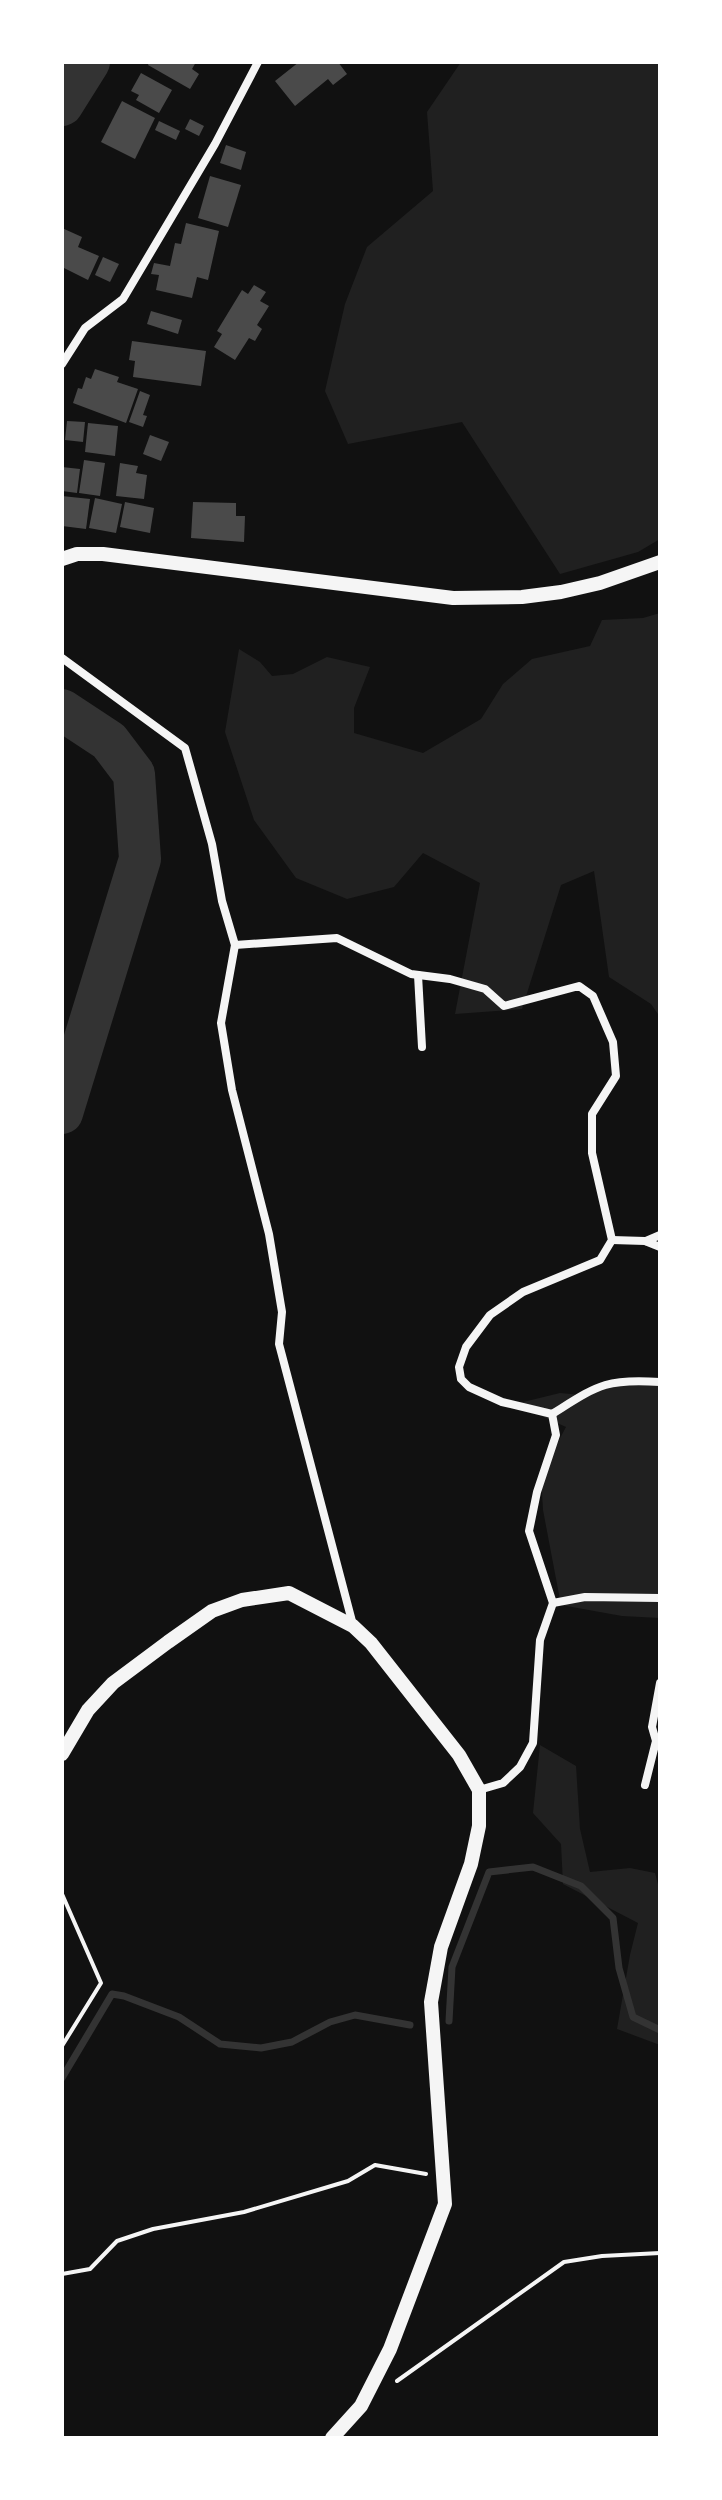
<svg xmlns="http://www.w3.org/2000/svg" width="722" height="2500" font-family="Inter,sans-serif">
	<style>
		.green { fill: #202020 }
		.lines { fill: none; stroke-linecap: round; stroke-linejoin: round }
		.stream { stroke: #333; stroke-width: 7 }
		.river { stroke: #333; stroke-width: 42 }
		.building { fill: #4a4a4a }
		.path { stroke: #f5f5f5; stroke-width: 4 }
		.minor { stroke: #f5f5f5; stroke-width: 8 }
		.tertiary { stroke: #f5f5f5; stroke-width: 14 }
	</style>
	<rect width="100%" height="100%" fill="#111"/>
	<g class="green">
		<path d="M461,62h199v477l-22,13 -78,22 -98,-152 -114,22 -23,-53 20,-87 22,-57 66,-56 -6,-79z"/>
		<path d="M660,613v404l-9,-13 -42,-27 -15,-106 -33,14 -39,124 -67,5 25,-131 -57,-30 -29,34 -47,12 -51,-21 -42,-58 -29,-88 14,-83 21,13 12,14 21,-2 34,-17 43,10 -16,41v25l69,20 58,-34 22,-35 29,-25 58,-13 12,-26 41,-2z"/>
		<path d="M660,1383v235l-38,-2 -61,-11 -18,-95 -2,-36 25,-47 -51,-23 45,-11 21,2 25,-8z"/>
		<path d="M540,1745l36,21 4,63 10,43 40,-4 25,5 5,19v153l-43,-16 13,-74 8,-32 -75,-39 -2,-40 -28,-31z"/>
	</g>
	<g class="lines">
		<g class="stream">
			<path d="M449,2021l3,-54 37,-95 44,-5 48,19 32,32 6,50 14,49 27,13"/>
			<path d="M62,2078l50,-84 12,2 55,21 41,27 41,4 31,-6 38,-20 25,-7 55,10"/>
		</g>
		<g class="river">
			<path d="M62,105l27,-43"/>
			<path d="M62,710l47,31 25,33 6,85 -78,254"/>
		</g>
	</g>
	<g class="building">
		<path d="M149,62h47l-4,7 7,5 -9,15 -42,-24z"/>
		<path d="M299,62h39l9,12 -14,11 -5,-6 -33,27 -20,-25z"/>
		<path d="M141,73l31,17 -13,23 -23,-13 3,-5 -8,-4z"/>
		<path d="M122,101l33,17 -20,41 -34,-17z"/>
		<path d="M190,119l14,7 -5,10 -14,-7z"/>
		<path d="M159,121l21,10 -4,9 -21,-10z"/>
		<path d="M226,145l20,7 -5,18 -21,-7z"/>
		<path d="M210,176l31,9 -13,42 -30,-9z"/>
		<path d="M186,223l33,8 -11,49 -11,-3 -5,21 -36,-8 3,-15 -8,-1 3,-11 16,3 5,-23 6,1z"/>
		<path d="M62,228l20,9 -4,10 21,9 -11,24 -26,-13z"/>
		<path d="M103,257l16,7 -9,18 -15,-7z"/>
		<path d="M254,285l12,7 -6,9 9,5 -12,19 5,4 -7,12 -6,-3 -14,22 -21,-13 8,-13 -5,-3 25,-41 6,4z"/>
		<path d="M151,311l31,9 -4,14 -31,-10z"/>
		<path d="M132,341l74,10 -5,35 -68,-9 2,-16 -6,-1z"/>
		<path d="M95,369l24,8 -2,5 21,7 -12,34 -53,-20 5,-15 4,1 4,-12 5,2z"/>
		<path d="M140,391l10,4 -7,20 4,1 -4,11 -14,-5z"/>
		<path d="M67,421l18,1 -2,20 -18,-2z"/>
		<path d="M88,423l30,3 -3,30 -30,-4z"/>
		<path d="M150,435l19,7 -8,19 -18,-7z"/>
		<path d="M84,460l21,3 -5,33 -21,-3z"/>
		<path d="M120,463l18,3 -2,7 11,2 -3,24 -28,-3z"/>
		<path d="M62,467l18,2 -3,24 -15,-2z"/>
		<path d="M62,496l28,3 -4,30 -24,-3z"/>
		<path d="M95,498l27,6 -6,29 -27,-5z"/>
		<path d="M125,502l29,6 -4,25 -30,-6z"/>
		<path d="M193,502l43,1v13h9l-1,26 -53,-4z"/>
	</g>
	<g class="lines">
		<g class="path">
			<path d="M62,1894l39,89 -39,63"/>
			<path d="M62,2274l28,-5 27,-28 36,-12 91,-17 104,-31 27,-16 51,9"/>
			<path d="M397,2381l167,-119 38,-6 58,-3"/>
		</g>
		<g class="minor">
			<path d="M62,364l23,-36 38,-29 92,-155 43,-82"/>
			<path d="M62,658l123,90 27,96 10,57 13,44 -14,78 11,67 37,144 13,78 -3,32 74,281"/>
			<path d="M235,945l102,-7 74,36 39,5 35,10 19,17 75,-20 14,10 20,46 3,34 -24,38v39l20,87 -12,20 -77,32 -33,23 -24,32 -7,20 2,12 8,8 33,15 50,12 4,21 -19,57 -8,39 24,72 -13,37 -7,103 -13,24 -17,16 -24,7"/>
			<path d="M418,975l4,72"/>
			<path d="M612,1240l33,1 15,6"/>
			<path d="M646,1241l14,-6"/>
			<path d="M552,1414c45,-28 53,-36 108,-32"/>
			<path d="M553,1603l32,-6 75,1"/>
			<path d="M645,1785l11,-44 -4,-14 8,-44"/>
		</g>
		<g class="tertiary">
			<path d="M62,559l15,-5h26l350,44 69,-1 39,-5 39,-9 60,-21"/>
			<path d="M62,1754l26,-44 25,-27 55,-41 44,-31 30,-11 47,-7 64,33 18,17 88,112 20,35v36l-8,38 -30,83 -10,55 14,202 -55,145 -29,57 -29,32"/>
		</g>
	</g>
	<rect width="722" height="2500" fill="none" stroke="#ffffff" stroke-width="128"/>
</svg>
